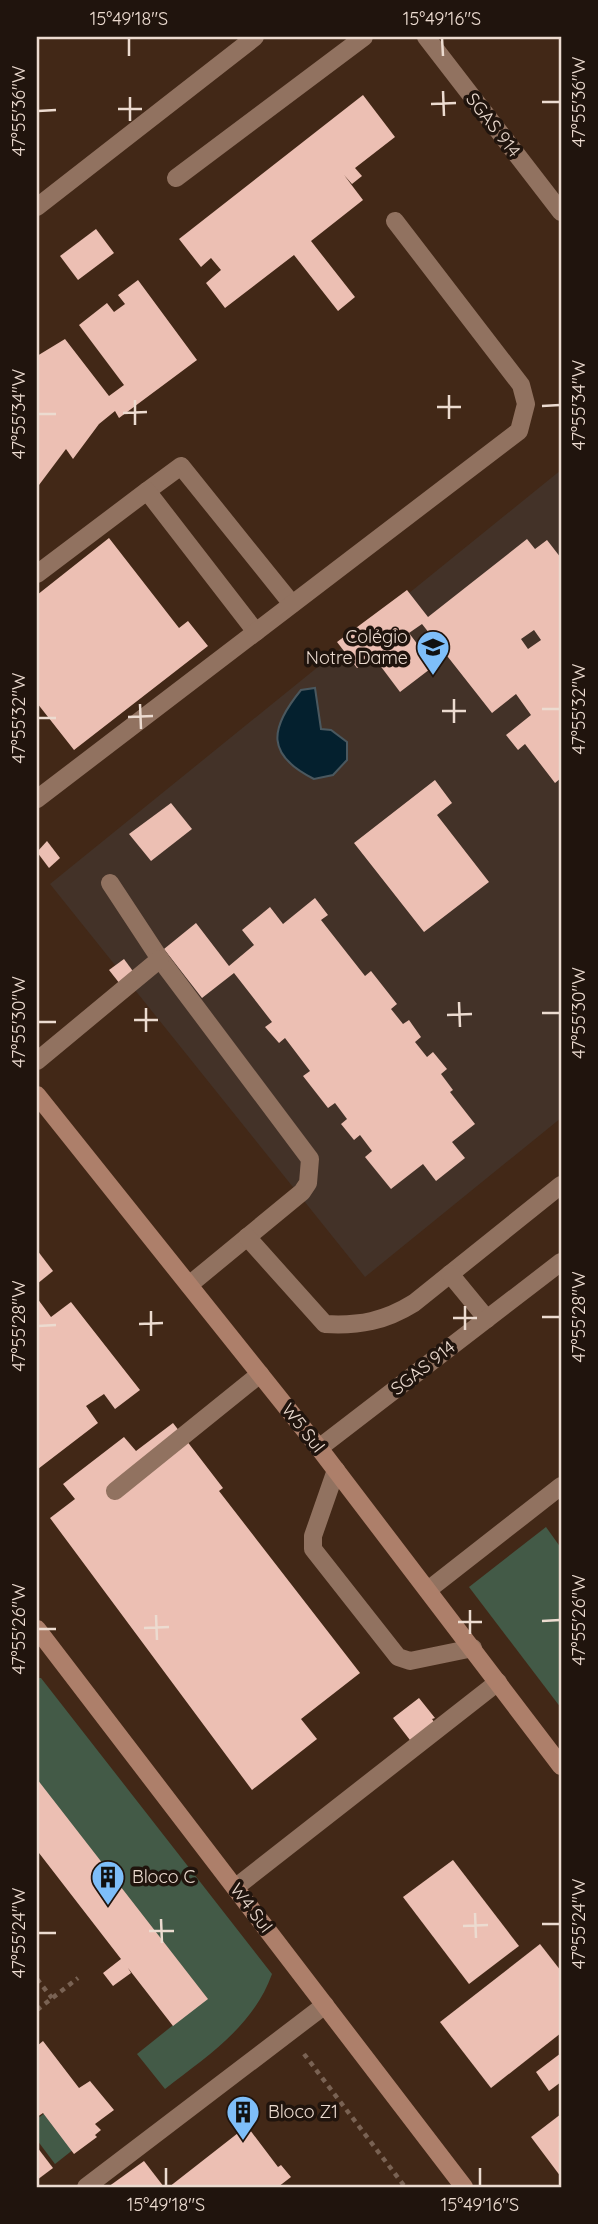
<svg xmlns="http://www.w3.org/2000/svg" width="598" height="2224" font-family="Quicksand,sans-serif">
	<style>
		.education { fill: #433228 }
		.green { fill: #435a47 }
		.water { fill: #04202e; stroke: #4a585f; stroke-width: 2 }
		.building { fill: #ecbfb3; fill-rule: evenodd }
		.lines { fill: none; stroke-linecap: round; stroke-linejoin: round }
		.path { stroke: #796253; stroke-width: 4.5; stroke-dasharray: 5 5; stroke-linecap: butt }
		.lane { stroke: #917260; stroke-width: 18 }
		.street { stroke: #917260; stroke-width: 18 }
		.secondary { stroke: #ad7f6a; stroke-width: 18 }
		.ticks { fill: none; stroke: #ecdbd0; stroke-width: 2.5 }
		.labels { text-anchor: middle; stroke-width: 7; stroke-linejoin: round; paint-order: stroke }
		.street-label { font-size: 18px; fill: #ecdbd0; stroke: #20140d }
		.poi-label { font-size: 18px; fill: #ecdbd0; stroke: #20140d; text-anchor: start }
		.neatline { fill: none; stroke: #ecdbd0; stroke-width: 2.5 }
		.ticks-label { font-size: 18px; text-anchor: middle; fill: #ecdbd0 }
	</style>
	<rect width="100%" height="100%" fill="#422817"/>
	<path class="education" d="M561,470v648l-196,159 -315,-393z"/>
	<g class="green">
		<path d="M546,1527l15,21v160l-92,-121z"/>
		<path d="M37,1678h4l231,296c-19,53 -65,82 -107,115l-28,-35 70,-56 -170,-214z"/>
		<path d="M46,2112l28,37 -19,15 -18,-24v-21z"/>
	</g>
	<path class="water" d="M315,688l6,41 10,1 16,12v18l-14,15 -19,4c-48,-24 -45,-50 -13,-89z"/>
	<g class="building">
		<path d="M363,95l32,42 -40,31 7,8 -10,8 -8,-9 19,25 -52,41 44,56 -17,14 -44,-56 -69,53 -19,-25 15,-13 -10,-12 -10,9 -22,-28z"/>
		<path d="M96,229l18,24 -36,27 -18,-24z"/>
		<path d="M138,280l59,80 -78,58 -4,-7 -16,13 -26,35 -7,-10 -27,36 -2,-129 28,-17 44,57 15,-11 -45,-60 28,-22 7,9 11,-8 -7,-9z"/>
		<path d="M109,538l70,90 9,-7 20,25 -134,104 -37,-47v-108z"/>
		<path d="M527,539l8,10 12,-9 14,18v220l-6,5 -30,-39 -7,6 -12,-15 25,-20 -15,-21 -24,19 -70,-89 -13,9 25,33 -34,26 -27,-36 -16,12 -20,-26 70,-52 21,27zM534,630l7,10 -13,9 -7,-10z"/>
		<path d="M435,780l17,23 -15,12 52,67 -65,50 -70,-89z"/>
		<path d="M171,803l21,26 -41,32 -22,-27z"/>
		<path d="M47,841l13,17 -11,10 -12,-16z"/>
		<path d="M315,898l13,17 -7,5 44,56 6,-5 26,33 -6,5 12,15 6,-4 12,17 -6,5 12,15 6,-5 14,17 -6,5 12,16 -3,2 25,32 -23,18 13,16 -29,23 -13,-17 -32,25 -26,-32 7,-6 -12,-16 -6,5 -13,-16 6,-5 -12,-16 -7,5 -25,-32 7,-5 -25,-33 -6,5 -14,-16 7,-5 -38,-49 -32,25 -38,-49 32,-26 33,43 25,-21 -12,-15 28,-23 13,17z"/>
		<path d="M124,959l11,15 -15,10 -11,-14z"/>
		<path d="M37,1250l16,21 -16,13z"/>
		<path d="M37,1298l14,19 20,-15 69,88 -25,19 -11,-15 -18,12 12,17 -60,46z"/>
		<path d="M173,1423l50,65 -4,3 141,182 -59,46 16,20 -65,51 -202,-272 25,-19 -12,-15 61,-47 12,14z"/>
		<path d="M419,1698l16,20 -3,1 5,7 -24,18 -20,-26z"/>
		<path d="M37,1779l171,220 -35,27 -45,-58 3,5 -18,13 -10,-13 18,-14 -82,-106 -2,1z"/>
		<path d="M453,1860l66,86 -50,38 -66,-87z"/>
		<path d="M540,1944l21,27v62l-70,55 -51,-66z"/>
		<path d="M43,2041l36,47 11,-7 24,29 -19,14 6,6 -6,5 2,2 -23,17 -31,-41 -6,4v-71z"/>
		<path d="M561,2053v29l-12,9 -13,-19z"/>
		<path d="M561,2114v63l-30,-40z"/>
		<path d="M247,2126l31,41 3,-2 10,12 -13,10h-109z"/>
		<path d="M37,2147l16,21 -16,12z"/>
		<path d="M144,2161l20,26h-56z"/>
	</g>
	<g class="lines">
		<g class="path">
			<path d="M37,1979l15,19"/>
			<path d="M37,2010l41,-32"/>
			<path d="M304,2054l101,133"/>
		</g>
		<g class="lane">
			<path d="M426,37l135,175"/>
			<path d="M176,178l188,-141"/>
			<path d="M37,207l218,-170"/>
			<path d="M147,491l34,-25 111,138"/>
			<path d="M37,574l110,-83 109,141"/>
			<path d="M37,799l482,-368 7,-27 -5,-19 -126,-164"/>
			<path d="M110,883l50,76 150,200 -2,24 -6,9 -113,93"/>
			<path d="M37,1061l123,-102"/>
			<path d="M247,1237l78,87c35,2 60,-3 89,-21l147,-118"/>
			<path d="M450,1274l37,45"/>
			<path d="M319,1448l242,-186"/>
			<path d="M336,1470l-23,66v13l85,108 12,4 63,-13"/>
			<path d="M115,1491l145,-117"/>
			<path d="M428,1590l133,-104"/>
			<path d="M236,1887l262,-205"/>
		</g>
		<path class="street" d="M86,2187l239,-182"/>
		<g class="secondary">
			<path d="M37,1095l282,353 242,318"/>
			<path d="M37,1629l427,558"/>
		</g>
	</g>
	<path class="ticks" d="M129,38v18M442,38l1,18M443,91l1,25M130,97v24M542,102h18M431,104l25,-1M118,109h24M38,111l18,-1M449,395v24M135,400v25M542,406l18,-1M437,407h24M123,413l24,-1M38,414h18M454,699v24M140,704l1,25M542,709h18M442,711h24M128,717l25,-1M38,718h18M459,1002l1,25M146,1008v24M542,1013h18M447,1015l25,-1M134,1020h24M38,1022h18M465,1306v24M151,1311v25M542,1317h18M453,1318h24M139,1324l24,-1M38,1326l18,-1M470,1610v24M156,1615l1,25M542,1621l18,-1M458,1622h24M144,1628l25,-1M38,1629h18M475,1913l1,25M161,1919l1,24M542,1924h18M463,1926l25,-1M149,1931h25M38,1933h18M166,2168v18M480,2168v18"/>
	<defs>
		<symbol id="school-pin" viewBox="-11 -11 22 30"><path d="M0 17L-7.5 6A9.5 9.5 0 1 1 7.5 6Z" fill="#7ebef9" stroke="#20140d"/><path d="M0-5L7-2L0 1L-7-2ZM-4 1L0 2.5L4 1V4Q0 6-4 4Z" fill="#111"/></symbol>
		<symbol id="building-pin" viewBox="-11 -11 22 30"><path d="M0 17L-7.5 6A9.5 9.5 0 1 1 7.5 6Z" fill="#7ebef9" stroke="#20140d"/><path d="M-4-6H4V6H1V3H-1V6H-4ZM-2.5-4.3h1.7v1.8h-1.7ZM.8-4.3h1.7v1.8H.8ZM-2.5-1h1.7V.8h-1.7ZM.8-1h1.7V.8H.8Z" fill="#111"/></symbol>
	</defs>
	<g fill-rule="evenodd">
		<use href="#school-pin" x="414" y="628" width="38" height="52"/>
		<use href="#building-pin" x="89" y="1858" width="38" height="52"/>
		<use href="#building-pin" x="224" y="2093" width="38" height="52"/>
	</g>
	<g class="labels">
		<g class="street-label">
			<text transform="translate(493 125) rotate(52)" y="6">SGAS 914</text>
			<text transform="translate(423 1368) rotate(-38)" y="6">SGAS 914</text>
			<text transform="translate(303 1428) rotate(52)" y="6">W5 Sul</text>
			<text transform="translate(251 1908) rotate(53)" y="6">W4 Sul</text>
		</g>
		<g class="poi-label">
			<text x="408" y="643" text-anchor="end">Colégio<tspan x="408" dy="21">Notre Dame</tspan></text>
			<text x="132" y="1883">Bloco C</text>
			<text x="268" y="2118">Bloco Z1</text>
		</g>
	</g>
	<rect width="598" height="2224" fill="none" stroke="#20140d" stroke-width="77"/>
	<rect x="38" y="38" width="522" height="2148" class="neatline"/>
	<g class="ticks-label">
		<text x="129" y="25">15°49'18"S</text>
		<text x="442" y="25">15°49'16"S</text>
		<text transform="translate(579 102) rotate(-90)" y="6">47°55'36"W</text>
		<text transform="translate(19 111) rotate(-90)" y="6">47°55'36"W</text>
		<text transform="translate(579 405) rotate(-90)" y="6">47°55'34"W</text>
		<text transform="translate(19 414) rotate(-90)" y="6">47°55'34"W</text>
		<text transform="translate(579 709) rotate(-90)" y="6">47°55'32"W</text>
		<text transform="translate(19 718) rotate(-90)" y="6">47°55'32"W</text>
		<text transform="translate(579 1013) rotate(-90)" y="6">47°55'30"W</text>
		<text transform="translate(19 1022) rotate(-90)" y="6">47°55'30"W</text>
		<text transform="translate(579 1317) rotate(-90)" y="6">47°55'28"W</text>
		<text transform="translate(19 1326) rotate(-90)" y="6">47°55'28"W</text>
		<text transform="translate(579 1620) rotate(-90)" y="6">47°55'26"W</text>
		<text transform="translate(19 1629) rotate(-90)" y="6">47°55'26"W</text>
		<text transform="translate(579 1924) rotate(-90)" y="6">47°55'24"W</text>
		<text transform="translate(19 1933) rotate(-90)" y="6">47°55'24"W</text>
		<text x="166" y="2211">15°49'18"S</text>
		<text x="480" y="2211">15°49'16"S</text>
	</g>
</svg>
